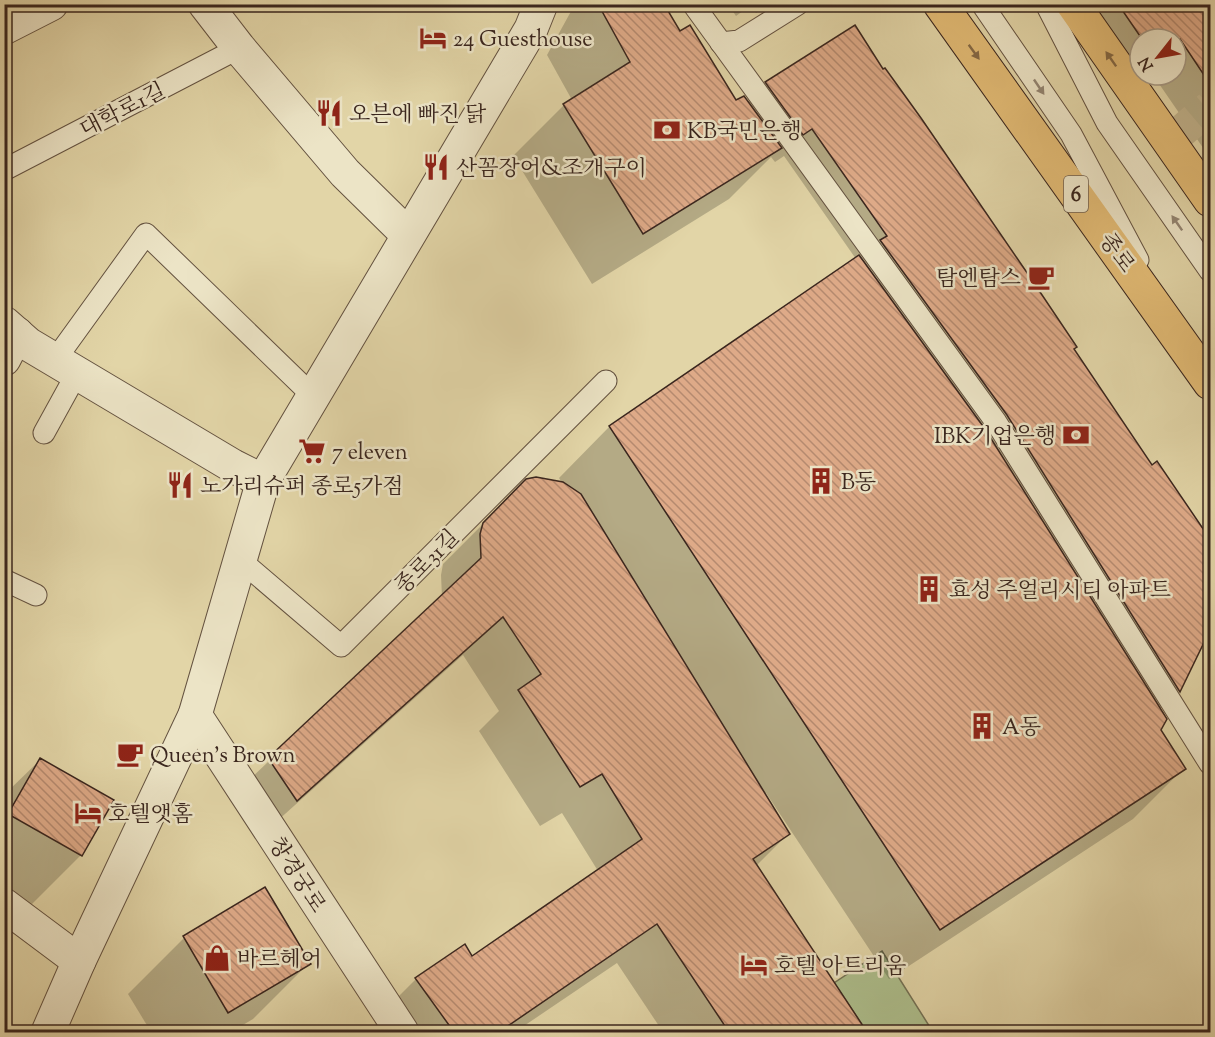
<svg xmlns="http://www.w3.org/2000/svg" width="1215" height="1037" font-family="'Sorts Mill Goudy','Noto Serif KR',serif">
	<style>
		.green { fill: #adbe8c; stroke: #747255; stroke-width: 1.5 }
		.shadow { fill: #0003 }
		.building { fill: url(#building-back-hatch); stroke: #3a261e; stroke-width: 1.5 }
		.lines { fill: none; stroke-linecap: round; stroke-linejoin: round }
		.street-tunnel { stroke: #c0b28c; stroke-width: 33; stroke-dasharray: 33 16; stroke-linecap: butt }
		.lane-casing { stroke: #645240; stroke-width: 23 }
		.street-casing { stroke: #645240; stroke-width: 35 }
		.primary-casing { stroke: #3a261e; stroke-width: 35 }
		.lane { stroke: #ece4c6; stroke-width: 21 }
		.street { stroke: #ece4c6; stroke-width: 33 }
		.primary { stroke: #e1ba74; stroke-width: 33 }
		.oneway { fill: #856945 }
		.oneway2 { fill: #938572 }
		.labels { text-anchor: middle; stroke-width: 5; stroke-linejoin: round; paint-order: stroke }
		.shield { fill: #ece4c6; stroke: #6f5f50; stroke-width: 1.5 }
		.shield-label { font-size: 21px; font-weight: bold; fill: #3a261e }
		.poi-label { font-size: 22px; fill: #3a261e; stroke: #ece4c6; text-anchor: start }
		.street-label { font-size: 22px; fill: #3a261e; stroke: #ece4c6 }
	</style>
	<defs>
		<pattern id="building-back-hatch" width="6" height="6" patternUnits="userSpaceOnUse" patternTransform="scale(1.5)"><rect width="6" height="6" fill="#deaa88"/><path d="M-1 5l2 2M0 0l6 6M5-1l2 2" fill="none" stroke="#b58a6f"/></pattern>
	</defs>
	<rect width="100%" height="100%" fill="#e2d5a7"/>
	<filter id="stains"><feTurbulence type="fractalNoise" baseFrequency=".00333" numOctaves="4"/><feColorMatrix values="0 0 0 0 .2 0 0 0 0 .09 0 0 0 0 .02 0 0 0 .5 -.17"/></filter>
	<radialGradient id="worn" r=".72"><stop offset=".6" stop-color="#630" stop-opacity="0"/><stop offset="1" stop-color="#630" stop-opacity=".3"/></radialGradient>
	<path class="green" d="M882,951l51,81h-66l-33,-49z"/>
	<g class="shadow">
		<path d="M575,4h87l18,30 56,68h11l19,-19 307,266 79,118 49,62 2,-1 7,13v86l-31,64 -20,19v20l25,38 -51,51 -244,160 -123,-186 -2,1 24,40 -32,32 110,166h-203l-46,-69 -102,69h-129l-10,-13 40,-40 49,-33 7,12 126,-87 -36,-58 -22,13 -61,-95 20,-20 -36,-56 -206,184 -28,-40 213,-202 -1,-22 2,-11 84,-84 21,-1 14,4 -3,-5 50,-51 247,-168 -72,-103 -9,6 -4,-5 -42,42 -137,85 -79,-128 51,-51 8,-5 -25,-45z"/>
		<path d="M728,4h41l-13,9 -5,-8 -15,11z"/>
		<path d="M1094,4h116v154l-57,-83h23v-36h-36v23l-23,16 -33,-48 16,-16z"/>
		<path d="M40,760l41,95 -53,53 -24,-13v-100z"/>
		<path d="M265,889l44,74 -56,56 -22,13h-80l-23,-38 56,-56z"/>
	</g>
	<g class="building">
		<path d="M598,4h66l16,27 10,-6 46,75 8,-4 38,52 -139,86 -80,-130 67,-42z"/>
		<path d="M1118,4h92v80l-30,-45h-38z"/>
		<path d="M855,25l28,44 2,-1 36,50 111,162 45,67 -3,2 78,116 5,-4 53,78v91l-30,62 -173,-277 -127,-175 7,-4 -75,-107 -9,6 -38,-53z"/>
		<path d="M859,255l126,174 182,290 -6,11 25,39 -246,161 -331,-504z"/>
		<path d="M536,477l27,5 18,12 209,340 -37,25 114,173h-138l-72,-108 -158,108h-45l-39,-54 50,-34 7,12 170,-117 -40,-65 -22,13 -62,-97 23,-16 -38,-57 -206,184 -29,-43 213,-200 -1,-24 3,-11 43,-44z"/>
		<path d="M40,758l74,42 -32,56 -74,-42z"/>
		<path d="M265,887l46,77 -83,49 -45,-77z"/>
	</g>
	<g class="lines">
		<path class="street-tunnel" d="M1170,141l40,-34"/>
		<defs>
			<g id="lane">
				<path d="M693,4l303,418 214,342"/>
				<path d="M982,4l89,130 67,126"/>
				<path d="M1046,4l61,119 103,148"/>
				<path d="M721,43l18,-2 59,-37"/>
				<path d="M4,170l235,-122"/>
				<path d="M55,360l91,-126 167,162"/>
				<path d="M44,433l33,-60"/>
				<path d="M239,559l102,87 265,-265"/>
				<path d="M4,580l32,15"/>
			</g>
			<g id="street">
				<path d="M205,4l34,44 106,125 63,62"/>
				<path d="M4,28l47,-24"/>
				<path d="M4,323l24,21 205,122 30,15"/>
				<path d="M4,359l13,-25"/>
				<path d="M195,715l207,317"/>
				<path d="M4,905l75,56"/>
				<path d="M48,1032l31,-71 116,-246 68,-234 268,-452 10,-25"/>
			</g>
			<g id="primary">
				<path d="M940,4l270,379"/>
				<path d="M1073,4l137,196"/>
			</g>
		</defs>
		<use href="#lane" class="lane-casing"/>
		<use href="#street" class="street-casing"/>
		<use href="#primary" class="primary-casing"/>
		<use href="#lane" class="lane"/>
		<use href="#street" class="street"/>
		<use href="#primary" class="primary"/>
	</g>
	<defs><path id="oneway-solid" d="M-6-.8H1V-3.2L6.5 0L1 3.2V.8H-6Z" transform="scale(1.5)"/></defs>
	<g class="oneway">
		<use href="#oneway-solid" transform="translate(974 52) rotate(54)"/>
		<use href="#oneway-solid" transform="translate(1111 59) rotate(-125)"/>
	</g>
	<g class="oneway2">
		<use href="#oneway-solid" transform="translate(1039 87) rotate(56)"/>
		<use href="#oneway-solid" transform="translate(1177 223) rotate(-125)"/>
	</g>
	<defs>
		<symbol id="hotel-bare" viewBox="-9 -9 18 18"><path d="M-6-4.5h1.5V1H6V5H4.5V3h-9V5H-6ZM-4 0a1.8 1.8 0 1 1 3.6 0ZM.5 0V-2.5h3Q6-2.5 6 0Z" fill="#8f2418" stroke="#ece4c6" stroke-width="2.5" paint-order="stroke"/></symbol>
		<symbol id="restaurant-bare" viewBox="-9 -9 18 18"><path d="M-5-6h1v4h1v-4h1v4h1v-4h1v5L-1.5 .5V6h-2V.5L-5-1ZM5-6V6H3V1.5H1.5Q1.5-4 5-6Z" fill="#8f2418" stroke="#ece4c6" stroke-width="2.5" paint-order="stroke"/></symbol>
		<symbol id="bank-bare" viewBox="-9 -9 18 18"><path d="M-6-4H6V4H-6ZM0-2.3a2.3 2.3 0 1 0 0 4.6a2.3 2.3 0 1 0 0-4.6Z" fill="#8f2418" stroke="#ece4c6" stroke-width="2.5" paint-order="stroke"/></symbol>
		<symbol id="cafe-bare" viewBox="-9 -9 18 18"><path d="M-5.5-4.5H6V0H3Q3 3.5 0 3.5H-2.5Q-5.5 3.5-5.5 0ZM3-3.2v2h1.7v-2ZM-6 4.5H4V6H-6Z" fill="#8f2418" stroke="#ece4c6" stroke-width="2.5" paint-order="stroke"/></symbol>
		<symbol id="supermarket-bare" viewBox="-9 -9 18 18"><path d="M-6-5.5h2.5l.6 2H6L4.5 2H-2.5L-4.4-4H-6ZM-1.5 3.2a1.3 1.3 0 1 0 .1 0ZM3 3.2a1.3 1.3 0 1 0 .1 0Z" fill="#8f2418" stroke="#ece4c6" stroke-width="2.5" paint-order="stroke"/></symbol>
		<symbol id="building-bare" viewBox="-9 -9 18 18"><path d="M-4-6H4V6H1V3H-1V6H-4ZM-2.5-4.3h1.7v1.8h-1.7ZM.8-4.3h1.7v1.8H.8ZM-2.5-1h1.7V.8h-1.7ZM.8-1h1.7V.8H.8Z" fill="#8f2418" stroke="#ece4c6" stroke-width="2.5" paint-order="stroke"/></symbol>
		<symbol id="shop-bare" viewBox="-9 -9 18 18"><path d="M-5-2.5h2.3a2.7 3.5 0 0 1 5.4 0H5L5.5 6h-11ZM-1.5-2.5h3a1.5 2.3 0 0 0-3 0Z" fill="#8f2418" stroke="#ece4c6" stroke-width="2.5" paint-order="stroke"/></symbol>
	</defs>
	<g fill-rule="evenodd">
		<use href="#hotel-bare" x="414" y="19" width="38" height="38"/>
		<use href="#restaurant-bare" x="310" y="94" width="38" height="38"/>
		<use href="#bank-bare" x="648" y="111" width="38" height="38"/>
		<use href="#restaurant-bare" x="417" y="148" width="38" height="38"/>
		<use href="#cafe-bare" x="1022" y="258" width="38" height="38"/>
		<use href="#bank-bare" x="1057" y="416" width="38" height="38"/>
		<use href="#supermarket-bare" x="293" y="432" width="38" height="38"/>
		<use href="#building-bare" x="802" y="462" width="38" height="38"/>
		<use href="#restaurant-bare" x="161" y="466" width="38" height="38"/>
		<use href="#building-bare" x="910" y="570" width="38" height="38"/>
		<use href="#building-bare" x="963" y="707" width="38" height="38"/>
		<use href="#cafe-bare" x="111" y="735" width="38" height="38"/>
		<use href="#hotel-bare" x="69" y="794" width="38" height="38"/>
		<use href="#shop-bare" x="198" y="939" width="38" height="38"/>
		<use href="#hotel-bare" x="735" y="946" width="38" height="38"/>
	</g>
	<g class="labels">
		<rect class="shield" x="1064" y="176" width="24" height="36" rx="4.5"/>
		<g class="shield-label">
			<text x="1076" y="201">6</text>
		</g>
		<g class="poi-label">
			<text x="453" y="46">24 Guesthouse</text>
			<text x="349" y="121">오븐에 빠진 닭</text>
			<text x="687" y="138">KB국민은행</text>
			<text x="456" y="175">산꼼장어&amp;조개구이</text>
			<text x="1021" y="285" text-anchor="end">탐엔탐스</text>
			<text x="1056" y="443" text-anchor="end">IBK기업은행</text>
			<text x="332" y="459">7 eleven</text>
			<text x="841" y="489">B동</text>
			<text x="200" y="493">노가리슈퍼 종로5가점</text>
			<text x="949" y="597">효성 주얼리시티 아파트</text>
			<text x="1002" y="734">A동</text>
			<text x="150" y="762">Queen's Brown</text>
			<text x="108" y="821">호텔앳홈</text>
			<text x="237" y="966">바르헤어</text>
			<text x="774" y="973">호텔 아트리움</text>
		</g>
		<g class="street-label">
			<text transform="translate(122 109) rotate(-27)" y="8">대학로1길</text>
			<text transform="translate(1118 252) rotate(54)" y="8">종로</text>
			<text transform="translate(426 561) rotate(-45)" y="8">종로31길</text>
			<text transform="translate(298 874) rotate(57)" y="8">창경궁로</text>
		</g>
	</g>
	<rect width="1215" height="1037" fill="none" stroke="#e2d5a7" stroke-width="24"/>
	<rect x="6" y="6" width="1203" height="1025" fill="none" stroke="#3a261e" stroke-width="3"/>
	<rect x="12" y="12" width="1191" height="1013" fill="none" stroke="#3a261e" stroke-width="1.5"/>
	<g transform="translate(1158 57) rotate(239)"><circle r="28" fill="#ece4c6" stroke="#a59883" stroke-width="1.5"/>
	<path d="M0-4.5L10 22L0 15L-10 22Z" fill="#8f2418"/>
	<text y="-9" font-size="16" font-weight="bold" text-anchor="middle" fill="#3a261e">N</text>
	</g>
	<rect width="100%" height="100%" filter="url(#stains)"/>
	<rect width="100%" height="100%" fill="url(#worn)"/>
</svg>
